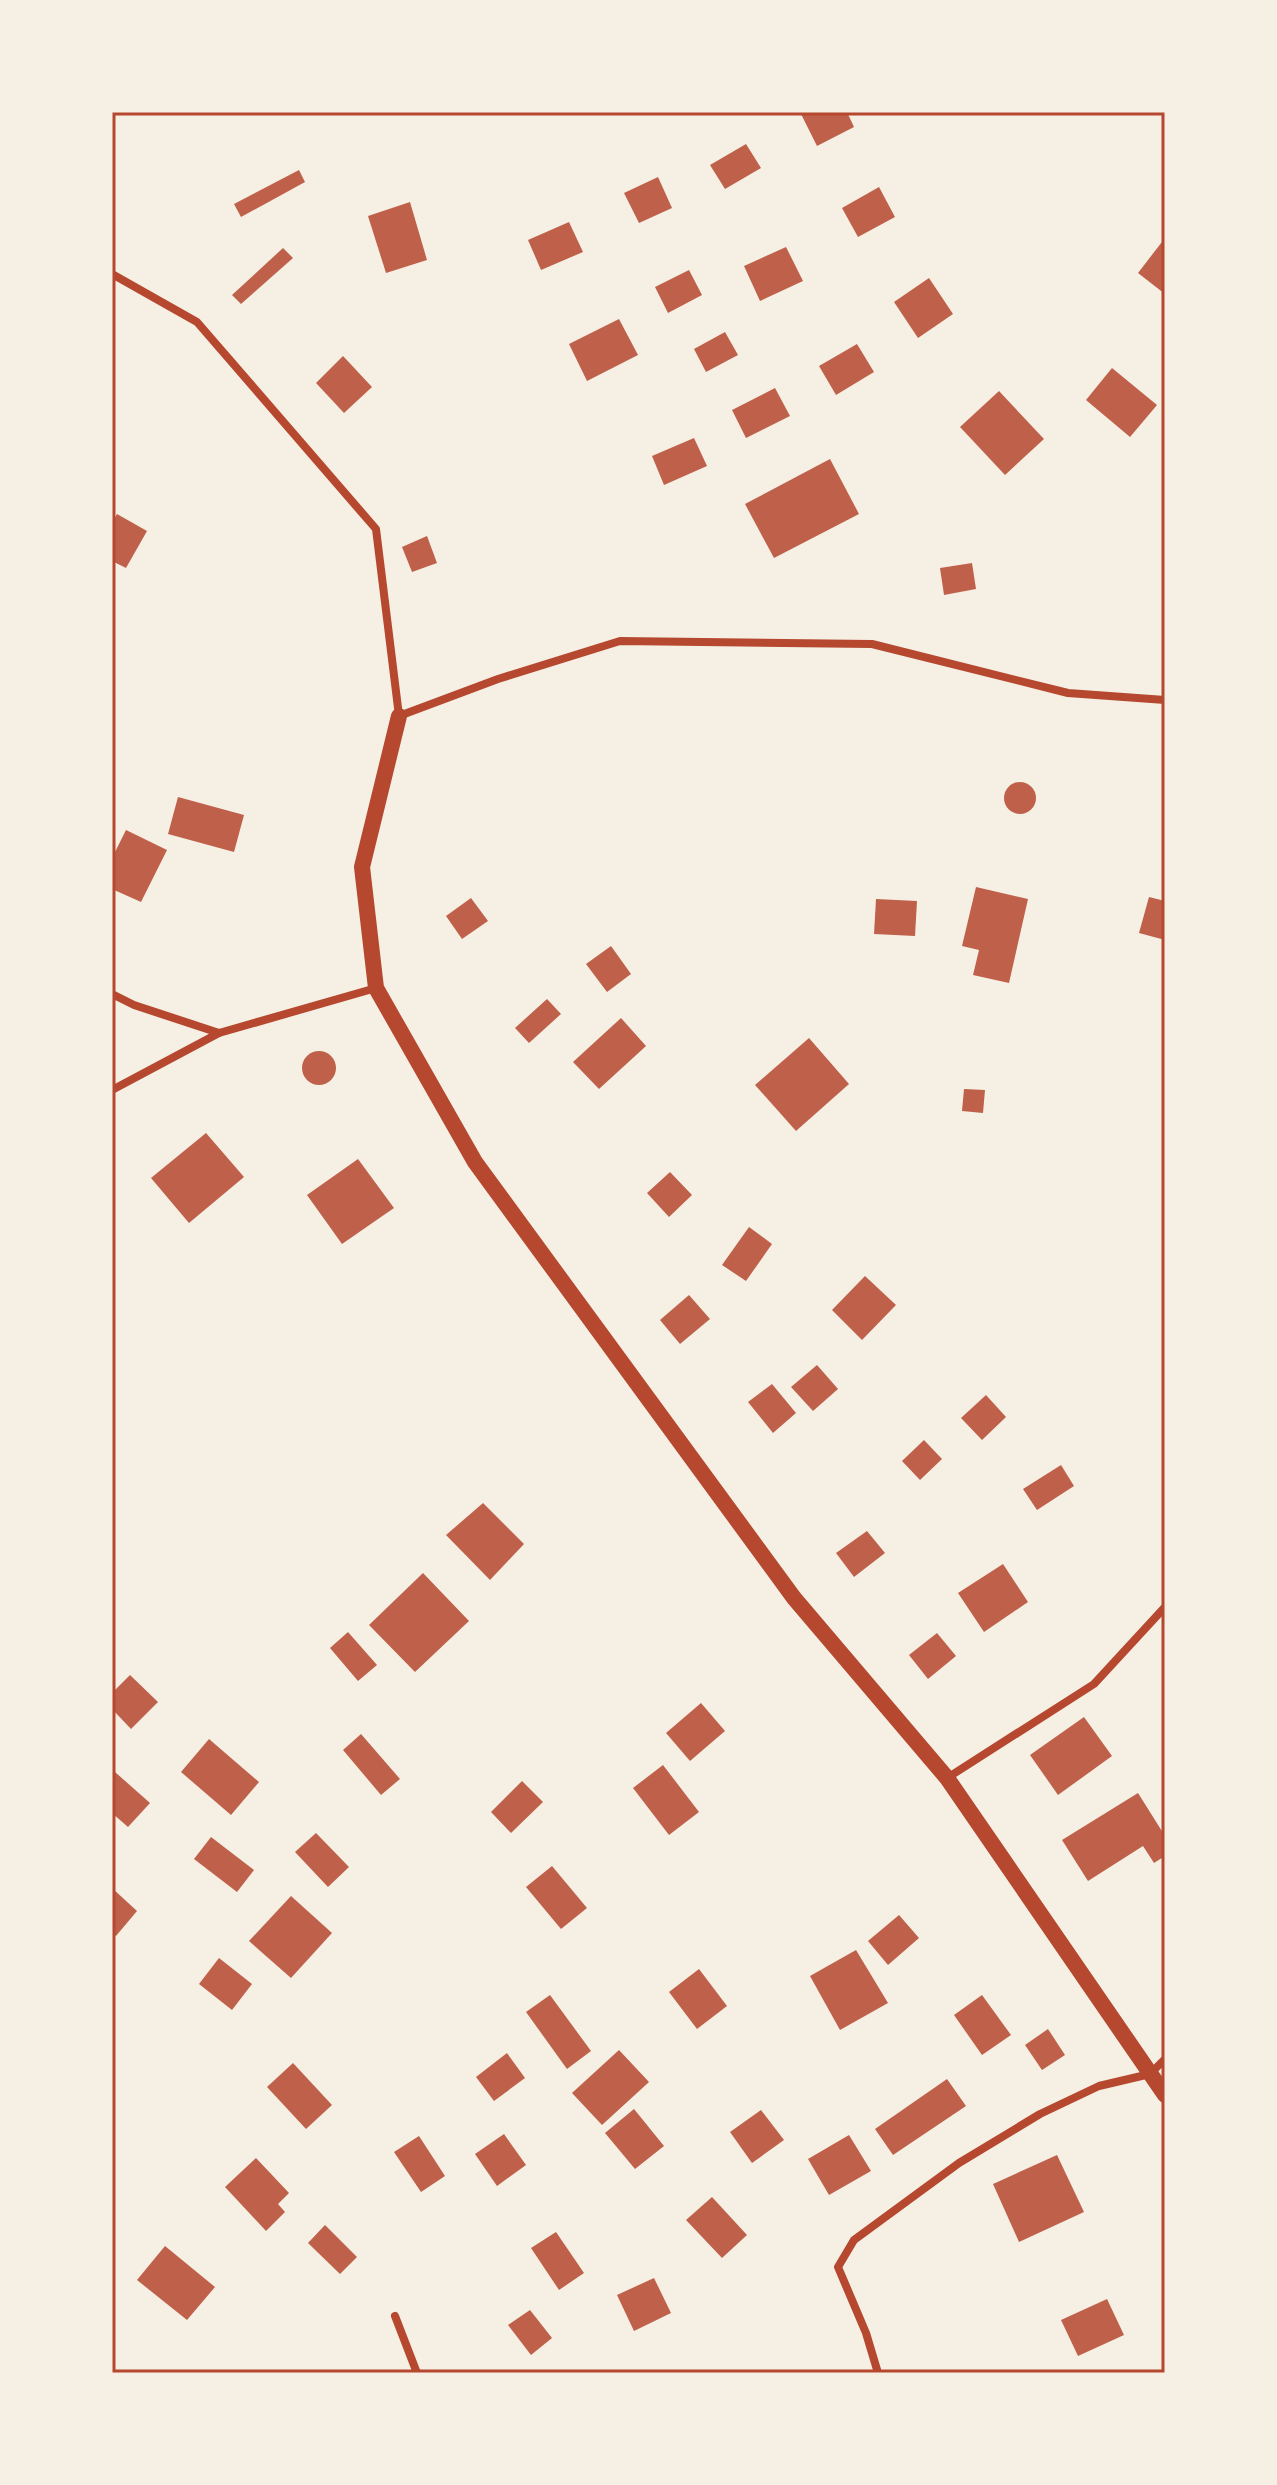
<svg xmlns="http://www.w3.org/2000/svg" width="1277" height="2485" font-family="'Nunito Sans',sans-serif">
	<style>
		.building { fill: #bf614a }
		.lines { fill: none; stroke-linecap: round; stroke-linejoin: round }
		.minor { stroke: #b5482f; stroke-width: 8 }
		.secondary { stroke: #b5482f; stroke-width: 16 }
		.neatline { fill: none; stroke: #b5482f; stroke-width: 3 }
	</style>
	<rect width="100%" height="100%" fill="#f6efe4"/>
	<g class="building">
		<path d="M800,112h47l7,15 -37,19z"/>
		<path d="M746,144l15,24 -36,21 -15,-24z"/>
		<path d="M299,170l6,12 -64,35 -7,-13z"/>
		<path d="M658,177l14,31 -33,15 -15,-30z"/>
		<path d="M879,187l16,30 -37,20 -16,-29z"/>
		<path d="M410,202l17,58 -41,13 -18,-57z"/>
		<path d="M569,222l14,30 -42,18 -13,-30z"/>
		<path d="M1165,238v56l-27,-21z"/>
		<path d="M786,247l17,34 -43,20 -16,-35z"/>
		<path d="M283,248l10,10 -52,46 -9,-9z"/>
		<path d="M689,270l13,25 -34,18 -13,-26z"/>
		<path d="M929,278l24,36 -35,24 -24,-36z"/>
		<path d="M619,319l19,36 -51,26 -18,-37z"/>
		<path d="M725,332l13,23 -32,17 -12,-23z"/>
		<path d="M857,344l17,28 -38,23 -17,-29z"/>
		<path d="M343,356l29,31 -28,26 -28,-30z"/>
		<path d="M1112,368l45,37 -27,32 -44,-37z"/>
		<path d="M775,388l15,28 -44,22 -14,-28z"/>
		<path d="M999,391l45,48 -39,36 -45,-48z"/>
		<path d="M694,438l13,28 -43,19 -12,-29z"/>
		<path d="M830,459l29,55 -85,44 -29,-54z"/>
		<path d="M117,514l30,17 -21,37 -14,-7v-38z"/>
		<path d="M427,536l10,27 -25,9 -10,-25z"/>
		<path d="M972,563l4,26 -32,6 -4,-27z"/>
		<circle cx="1020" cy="798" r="16"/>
		<path d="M178,797l66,18 -10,37 -66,-18z"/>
		<path d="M126,830l41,20 -26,52 -29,-13v-31z"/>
		<path d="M976,887l52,12 -19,84 -36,-8 6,-25 -17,-4z"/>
		<path d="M1149,897l16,4v39l-26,-7z"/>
		<path d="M471,898l17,23 -26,18 -16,-23z"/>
		<path d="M876,899l41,2 -2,35 -41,-2z"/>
		<path d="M611,946l20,28 -24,18 -21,-28z"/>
		<path d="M547,999l14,15 -32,29 -14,-15z"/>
		<path d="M621,1018l25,28 -47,43 -26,-27z"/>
		<path d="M809,1038l40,46 -53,47 -41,-46z"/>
		<circle cx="319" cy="1068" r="17"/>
		<path d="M964,1089l21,1 -2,23 -21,-2z"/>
		<path d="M206,1133l38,44 -55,46 -38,-45z"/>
		<path d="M358,1159l36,49 -52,36 -35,-49z"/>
		<path d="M670,1172l22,23 -23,22 -22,-24z"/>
		<path d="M749,1227l23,17 -26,37 -24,-16z"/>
		<path d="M865,1276l31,29 -34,35 -30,-30z"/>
		<path d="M689,1295l21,24 -30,25 -20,-24z"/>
		<path d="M817,1365l21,24 -25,22 -22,-24z"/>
		<path d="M772,1384l24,29 -23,20 -25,-31z"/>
		<path d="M986,1395l20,22 -24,23 -21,-22z"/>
		<path d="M924,1440l18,19 -22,21 -18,-19z"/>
		<path d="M1061,1465l13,21 -37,24 -14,-21z"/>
		<path d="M483,1503l41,41 -34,36 -44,-45z"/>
		<path d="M867,1531l18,22 -31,24 -18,-24z"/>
		<path d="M1003,1564l25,38 -44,30 -26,-39z"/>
		<path d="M423,1573l46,48 -54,51 -46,-47z"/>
		<path d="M348,1632l29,33 -19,16 -28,-33z"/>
		<path d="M937,1633l19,23 -28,23 -19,-24z"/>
		<path d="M130,1675l28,27 -27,27 -19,-20v-16z"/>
		<path d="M701,1703l24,28 -35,30 -24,-28z"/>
		<path d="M1084,1717l28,39 -54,39 -28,-40z"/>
		<path d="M361,1734l39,45 -19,16 -38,-45z"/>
		<path d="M209,1739l50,43 -28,33 -50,-43z"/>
		<path d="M663,1765l36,47 -30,23 -36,-47z"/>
		<path d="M115,1772l35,31 -22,24 -16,-14z"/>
		<path d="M522,1781l21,21 -32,31 -20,-21z"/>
		<path d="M1138,1793l27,43v20l-11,7 -11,-17 -55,35 -26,-41z"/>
		<path d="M316,1833l33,34 -21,20 -33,-35z"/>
		<path d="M211,1837l43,33 -17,22 -43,-33z"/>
		<path d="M552,1866l35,42 -26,21 -35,-42z"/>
		<path d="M112,1888l25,23 -21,25 -4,-4z"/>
		<path d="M291,1896l41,37 -41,45 -42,-37z"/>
		<path d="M899,1915l20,23 -31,27 -20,-24z"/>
		<path d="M856,1950l32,53 -48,27 -30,-54z"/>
		<path d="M219,1958l33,26 -20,26 -33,-26z"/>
		<path d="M699,1969l28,37 -30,23 -28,-37z"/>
		<path d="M550,1995l41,56 -24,18 -41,-57z"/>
		<path d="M982,1995l29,40 -29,20 -28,-40z"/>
		<path d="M1048,2029l17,26 -23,15 -17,-25z"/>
		<path d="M619,2050l30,32 -47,43 -30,-32z"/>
		<path d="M507,2053l18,25 -31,23 -18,-24z"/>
		<path d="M293,2063l39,42 -26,24 -39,-42z"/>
		<path d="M947,2079l19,27 -73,49 -18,-26z"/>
		<path d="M634,2109l30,37 -29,23 -30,-36z"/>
		<path d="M761,2110l23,30 -32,23 -22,-31z"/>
		<path d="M504,2134l22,31 -29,21 -22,-32z"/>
		<path d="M849,2135l22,36 -42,24 -21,-36z"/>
		<path d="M419,2136l26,40 -24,16 -27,-40z"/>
		<path d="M1057,2155l27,57 -65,30 -26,-58z"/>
		<path d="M256,2158l33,35 -11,11 7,8 -19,19 -41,-44z"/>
		<path d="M712,2197l35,38 -25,23 -36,-38z"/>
		<path d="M325,2225l32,32 -17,17 -32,-31z"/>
		<path d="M556,2232l28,41 -25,17 -28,-42z"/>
		<path d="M165,2246l50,41 -28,33 -50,-40z"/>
		<path d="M654,2278l17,35 -37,18 -17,-36z"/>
		<path d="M1107,2299l17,36 -46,21 -17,-36z"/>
		<path d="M530,2310l22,28 -21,17 -23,-30z"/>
	</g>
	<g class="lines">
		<g class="minor">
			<path d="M112,274l85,48 179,207 23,187 99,-37 122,-38 252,3 196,49 97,7"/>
			<path d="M112,994l22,11 85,28 157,-45"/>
			<path d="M112,1090l107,-57"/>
			<path d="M947,1778l147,-94 71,-77"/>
			<path d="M395,2316l22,57"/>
			<path d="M878,2373l-12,-40 -28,-66 16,-27 105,-77 81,-49 59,-28 51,-12 15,-15"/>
		</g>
		<path class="secondary" d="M399,716l-37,151 14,121 99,174 319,436 153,180 218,317"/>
	</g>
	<rect width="1277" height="2485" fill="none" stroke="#f6efe4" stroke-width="228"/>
	<rect x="114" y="114" width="1049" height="2257" class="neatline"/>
</svg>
